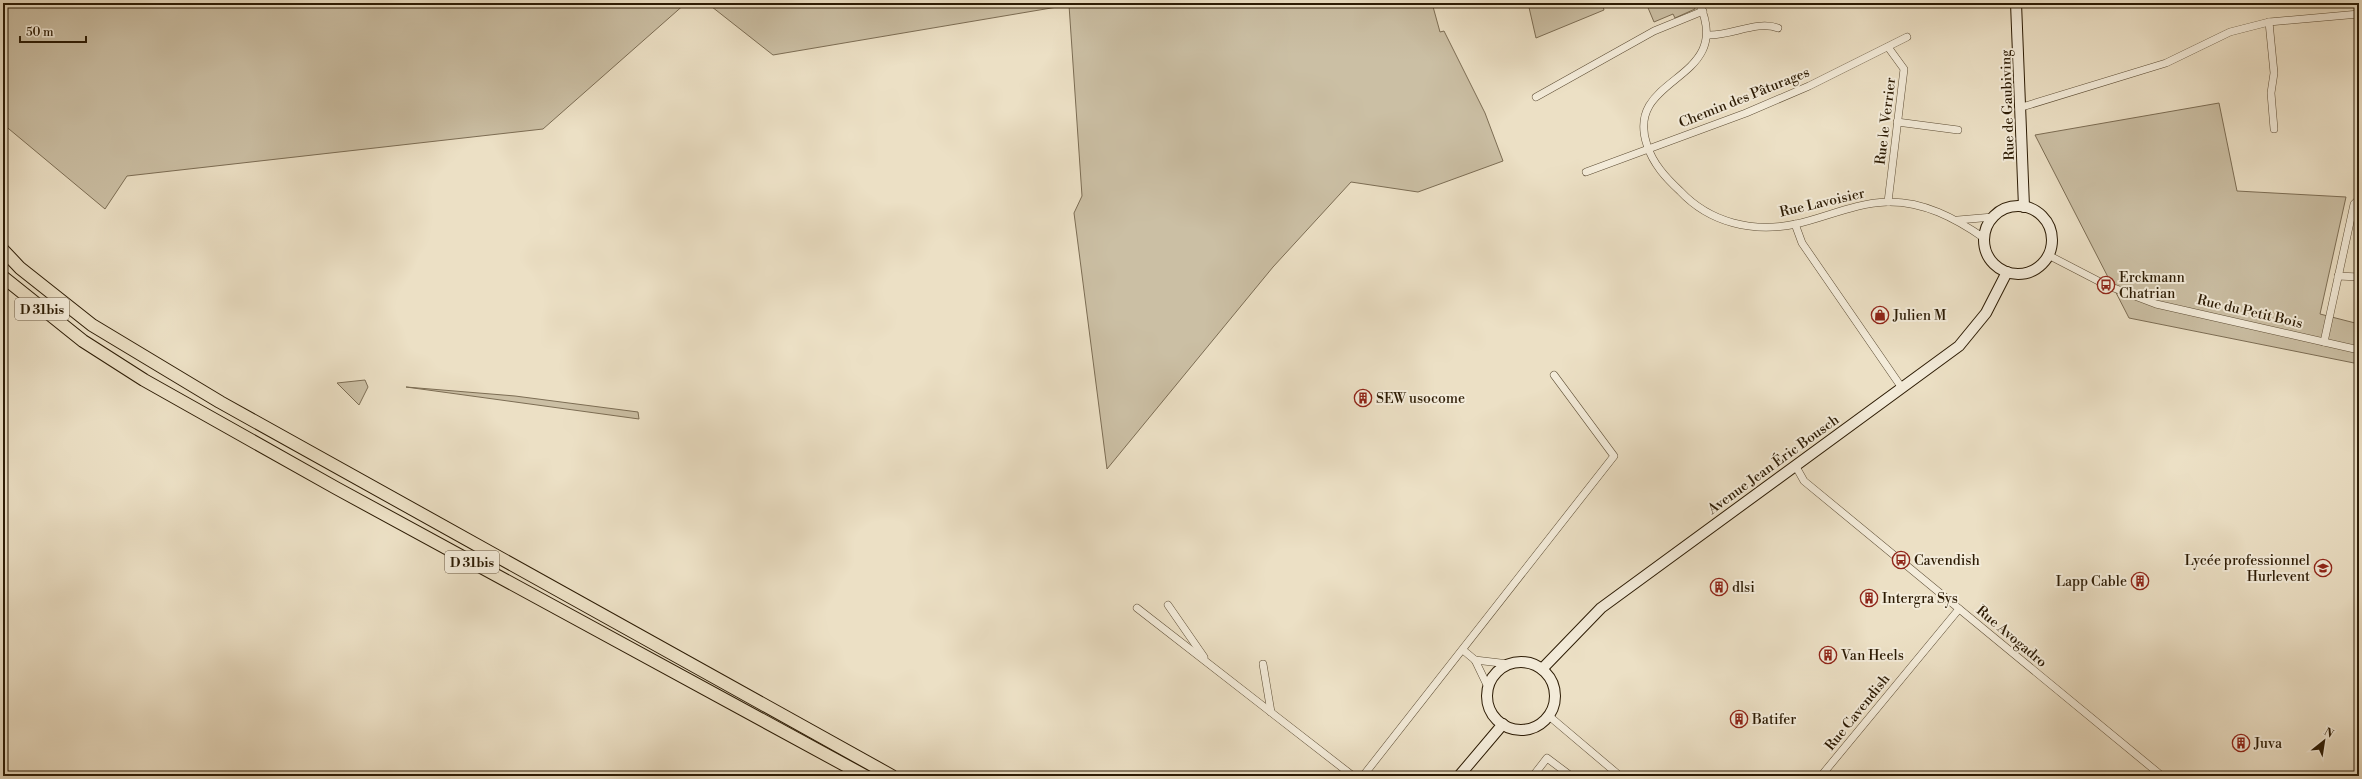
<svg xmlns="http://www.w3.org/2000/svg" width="2362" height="779" font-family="'Libre Bodoni',serif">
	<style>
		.grass { fill: #cbbfa4; stroke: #7c6d54 }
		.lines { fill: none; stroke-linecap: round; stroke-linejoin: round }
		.minor-casing { stroke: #5c4c34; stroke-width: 8 }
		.secondary-casing { stroke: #2c1b04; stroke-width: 12 }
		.trunk-casing { stroke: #2c1b04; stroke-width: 14 }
		.minor { stroke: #f3ebd9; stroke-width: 7 }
		.secondary { stroke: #f3ebd9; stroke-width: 10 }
		.trunk { stroke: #ece0c5; stroke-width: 12 }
		.labels { text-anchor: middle; stroke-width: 4; stroke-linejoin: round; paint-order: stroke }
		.shield { fill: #f3ebd9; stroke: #685944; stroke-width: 1 }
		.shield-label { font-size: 13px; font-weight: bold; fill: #2c1b04 }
		.street-label { font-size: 14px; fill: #2c1b04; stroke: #f3ebd9 }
		.poi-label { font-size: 14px; fill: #2c1b04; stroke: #f3ebd9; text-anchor: start }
	</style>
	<rect width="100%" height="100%" fill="#ece0c5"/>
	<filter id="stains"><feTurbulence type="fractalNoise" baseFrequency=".005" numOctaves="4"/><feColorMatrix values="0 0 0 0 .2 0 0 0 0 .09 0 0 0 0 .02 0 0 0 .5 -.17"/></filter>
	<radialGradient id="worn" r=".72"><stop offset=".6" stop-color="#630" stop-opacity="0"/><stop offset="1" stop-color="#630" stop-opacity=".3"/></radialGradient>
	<g class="grass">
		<path d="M3,3h683l-143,126 -416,47 -22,33 -102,-85z"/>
		<path d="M707,3h725l8,29 4,-1 41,82 18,48 -85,31 -67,-10 -78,85 -166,202 -33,-256 8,-17 -13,-191 -296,50z"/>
		<path d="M1528,3h74l2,7 -68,28z"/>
		<path d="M1646,3h47l2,6 -20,9 -2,-4 -19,8z"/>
		<path d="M2219,103l18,88 109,6 -26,117 39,10v40l-230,-46 -94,-183z"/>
		<path d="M365,380l3,7 -9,18 -22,-22z"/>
		<path d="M406,387l109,9 123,16 1,7z"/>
	</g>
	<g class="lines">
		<defs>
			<g id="minor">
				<path d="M1699,3c37,80 -76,71 -52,142 6,19 19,33 33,46 30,32 73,42 116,33 31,-7 59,-21 91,-22 36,-1 68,16 97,36"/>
				<path d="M2358,14l1,17"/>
				<path d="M2269,22l5,51 -3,20 3,36"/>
				<path d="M1708,35c23,1 49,-15 70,-7"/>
				<path d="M1536,97l118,-66 49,-20"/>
				<path d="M2022,107l144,-44 64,-31 39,-10 90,-8"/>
				<path d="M1897,122l61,8"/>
				<path d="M1586,172l160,-59 63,-27 98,-49"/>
				<path d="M1888,202l16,-133 -16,-22"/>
				<path d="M1958,220l35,-3"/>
				<path d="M1795,224l7,19 100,145"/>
				<path d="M2048,255l58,30 50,19 203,46"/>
				<path d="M2338,276l21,1"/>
				<path d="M2324,342l30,-138 5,-5"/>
				<path d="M1795,465l9,16 358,295"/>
				<path d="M1168,605l36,52"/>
				<path d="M1137,608l216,168"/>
				<path d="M1463,650l12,10 13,27"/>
				<path d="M1475,660l34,4"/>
				<path d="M1263,664l8,48"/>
				<path d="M1549,716l71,60"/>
				<path d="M1363,776l251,-320 -60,-81"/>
				<path d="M1533,776l14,-18 24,18"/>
				<path d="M1821,776l138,-167"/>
			</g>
			<g id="secondary">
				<path d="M2016,3l8,204"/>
				<circle cx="2018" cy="240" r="34"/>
				<circle cx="1521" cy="696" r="34"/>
				<path d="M1542,669l59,-61 358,-262 27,-33 21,-41"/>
				<path d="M1459,776l44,-52"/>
			</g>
			<g id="trunk">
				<path d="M3,250l17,18 72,57 128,77 672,374"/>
				<path d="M3,277l80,64 61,39 192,108 529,288"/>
			</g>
		</defs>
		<use href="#minor" class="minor-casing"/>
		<use href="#secondary" class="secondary-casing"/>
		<use href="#trunk" class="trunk-casing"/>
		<use href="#minor" class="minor"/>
		<use href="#secondary" class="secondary"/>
		<use href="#trunk" class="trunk"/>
	</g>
	<defs>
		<symbol id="bus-ring" viewBox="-11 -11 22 22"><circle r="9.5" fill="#f3ebd9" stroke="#8f2418" stroke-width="1.5"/><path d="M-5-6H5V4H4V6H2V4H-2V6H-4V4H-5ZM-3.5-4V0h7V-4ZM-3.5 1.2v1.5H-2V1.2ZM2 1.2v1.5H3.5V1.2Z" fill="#8f2418"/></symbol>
		<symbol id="shop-ring" viewBox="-11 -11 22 22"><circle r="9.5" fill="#f3ebd9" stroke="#8f2418" stroke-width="1.5"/><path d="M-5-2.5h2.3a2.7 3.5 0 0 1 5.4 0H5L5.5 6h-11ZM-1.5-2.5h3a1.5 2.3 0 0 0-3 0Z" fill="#8f2418"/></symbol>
		<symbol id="building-ring" viewBox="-11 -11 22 22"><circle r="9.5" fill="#f3ebd9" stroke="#8f2418" stroke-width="1.5"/><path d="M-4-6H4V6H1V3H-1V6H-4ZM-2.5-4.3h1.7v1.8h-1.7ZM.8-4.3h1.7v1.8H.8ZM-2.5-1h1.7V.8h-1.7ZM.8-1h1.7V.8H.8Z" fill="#8f2418"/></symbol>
		<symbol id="school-ring" viewBox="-11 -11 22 22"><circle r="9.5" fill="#f3ebd9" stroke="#8f2418" stroke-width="1.5"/><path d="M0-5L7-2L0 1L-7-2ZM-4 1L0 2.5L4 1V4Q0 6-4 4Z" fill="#8f2418"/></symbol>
	</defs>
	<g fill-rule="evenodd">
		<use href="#bus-ring" x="2096" y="275" width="20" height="20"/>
		<use href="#shop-ring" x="1870" y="305" width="20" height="20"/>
		<use href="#building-ring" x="1353" y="388" width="20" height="20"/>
		<use href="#bus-ring" x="1891" y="550" width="20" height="20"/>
		<use href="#school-ring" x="2313" y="558" width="20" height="20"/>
		<use href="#building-ring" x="2130" y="571" width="20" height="20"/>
		<use href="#building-ring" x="1709" y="577" width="20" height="20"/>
		<use href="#building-ring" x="1859" y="588" width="20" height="20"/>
		<use href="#building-ring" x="1818" y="645" width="20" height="20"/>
		<use href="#building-ring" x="1729" y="709" width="20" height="20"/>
		<use href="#building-ring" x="2231" y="733" width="20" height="20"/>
	</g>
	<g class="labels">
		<g class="shield">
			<rect x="15" y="298" width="54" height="22" rx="3"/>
			<rect x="445" y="551" width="54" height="22" rx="3"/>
		</g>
		<g class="shield-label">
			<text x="42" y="314">D 31bis</text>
			<text x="472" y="567">D 31bis</text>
		</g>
		<g class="street-label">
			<text transform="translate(1744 97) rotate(-22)" y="5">Chemin des Pâturages</text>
			<text transform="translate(2007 105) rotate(-92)" y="5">Rue de Gaubiving</text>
			<text transform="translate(1885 121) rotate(-83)" y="5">Rue le Verrier</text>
			<text transform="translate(1822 202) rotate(-13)" y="5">Rue Lavoisier</text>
			<text transform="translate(2250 311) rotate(13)" y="5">Rue du Petit Bois</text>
			<text transform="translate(1773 464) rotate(-36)" y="5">Avenue Jean Éric Bousch</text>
			<text transform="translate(2012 636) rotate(40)" y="5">Rue Avogadro</text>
			<text transform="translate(1857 712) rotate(-51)" y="5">Rue Cavendish</text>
		</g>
		<g class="poi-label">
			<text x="2119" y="282">Erckmann<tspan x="2119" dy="16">Chatrian</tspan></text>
			<text x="1893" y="320">Julien M</text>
			<text x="1376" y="403">SEW usocome</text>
			<text x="1914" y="565">Cavendish</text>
			<text x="2310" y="565" text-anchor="end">Lycée professionnel<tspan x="2310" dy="16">Hurlevent</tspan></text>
			<text x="2127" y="586" text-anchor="end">Lapp Cable</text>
			<text x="1732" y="592">dlsi</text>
			<text x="1882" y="603">Intergra Sys</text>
			<text x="1841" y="660">Van Heels</text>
			<text x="1752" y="724">Batifer</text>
			<text x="2254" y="748">Juva</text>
		</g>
	</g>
	<rect width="2362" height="779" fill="none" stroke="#ece0c5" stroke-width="16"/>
	<rect x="4" y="4" width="2354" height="771" fill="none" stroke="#2c1b04" stroke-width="2"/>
	<rect x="8" y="8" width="2346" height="763" fill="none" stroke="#2c1b04"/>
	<g transform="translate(2324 741) rotate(30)" stroke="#f3ebd9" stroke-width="3" paint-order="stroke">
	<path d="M0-3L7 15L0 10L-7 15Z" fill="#2c1b04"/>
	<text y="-6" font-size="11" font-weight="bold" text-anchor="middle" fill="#2c1b04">N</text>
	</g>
	<path d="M20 36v6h66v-6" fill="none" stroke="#2c1b04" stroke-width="2"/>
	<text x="26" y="36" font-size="12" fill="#2c1b04" stroke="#f3ebd9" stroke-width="3" paint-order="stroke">50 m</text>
	<rect width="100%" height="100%" filter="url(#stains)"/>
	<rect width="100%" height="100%" fill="url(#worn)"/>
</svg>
